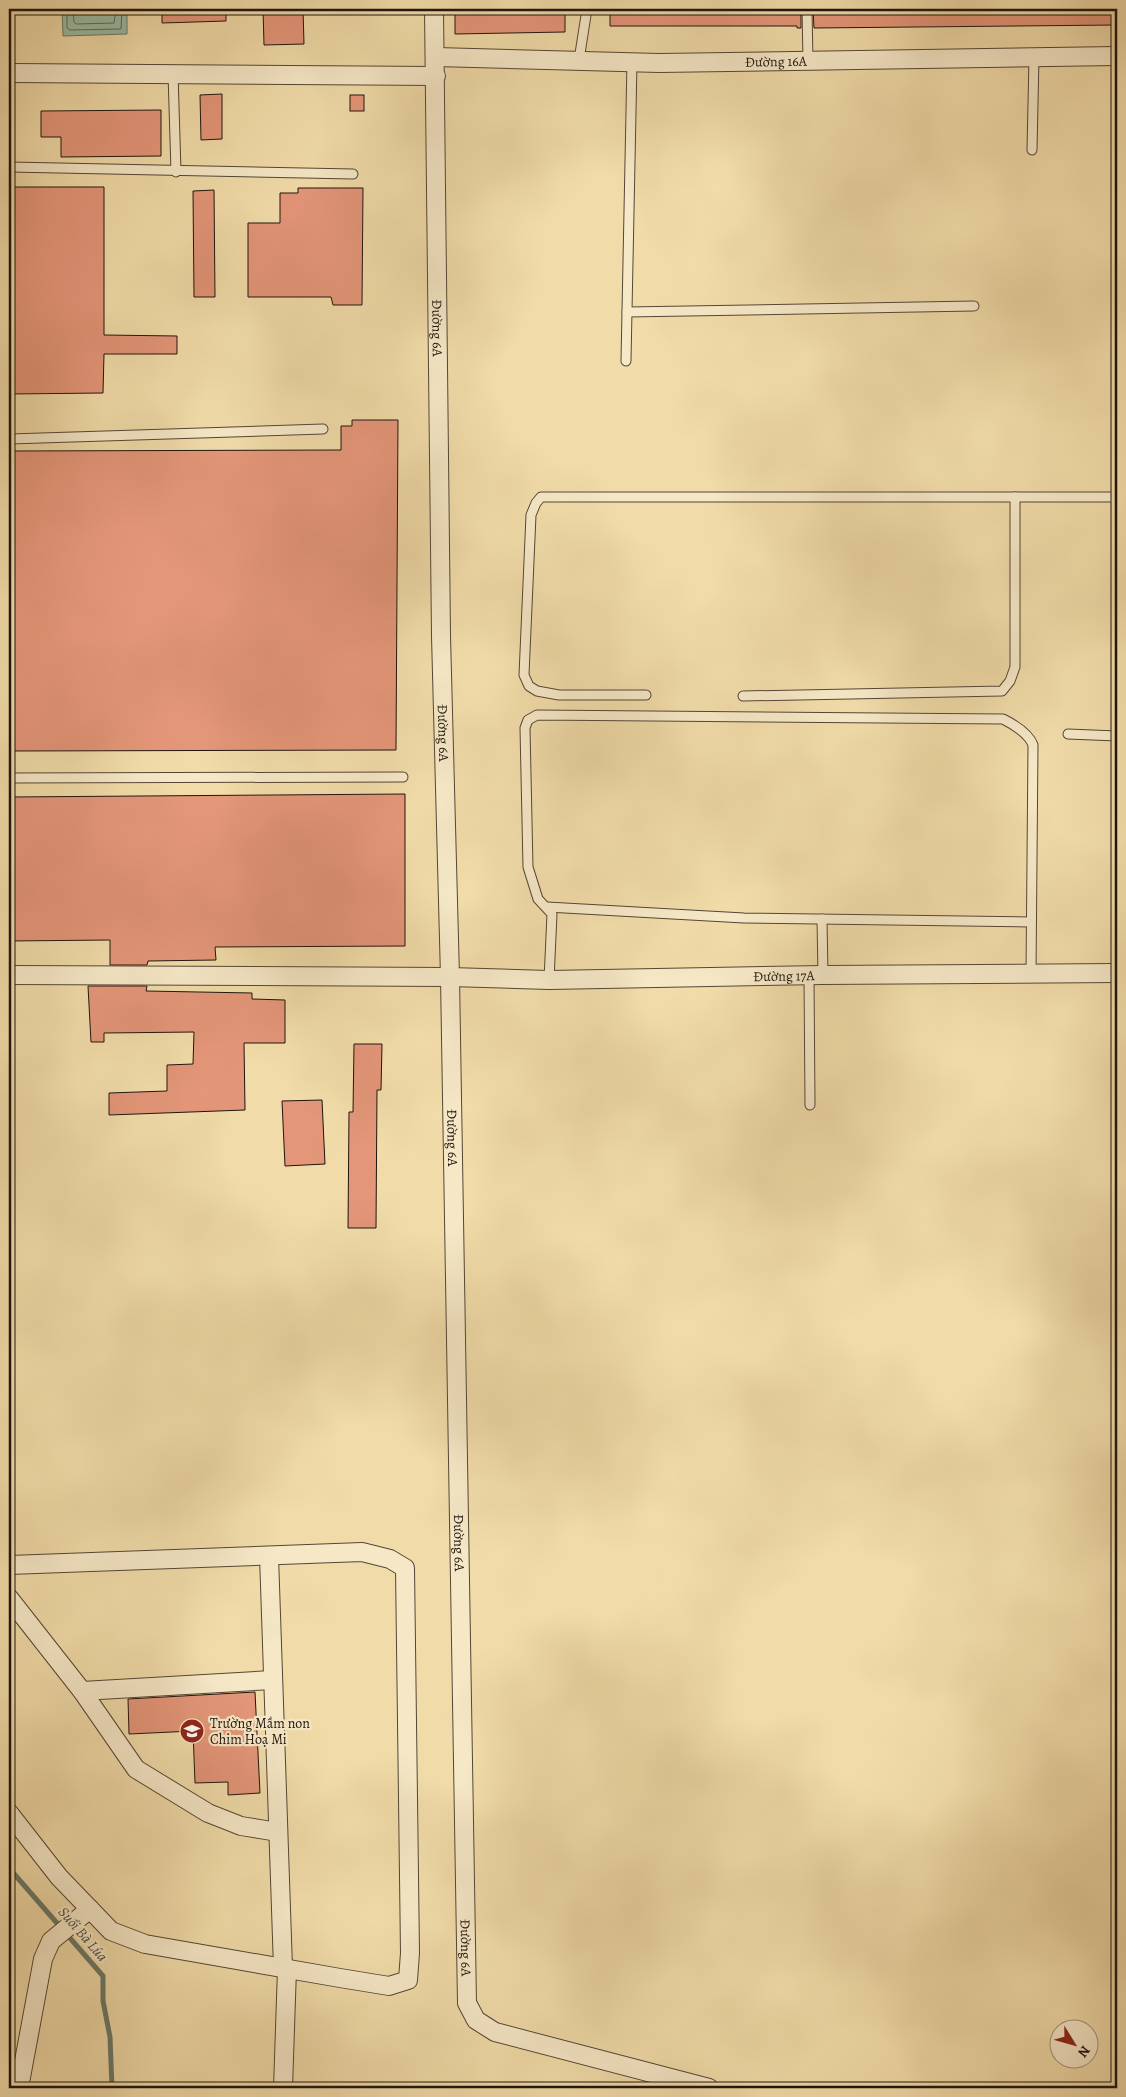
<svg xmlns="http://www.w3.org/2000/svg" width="1126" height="2097" font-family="Alegreya,serif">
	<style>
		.water { fill: #9bbca5; stroke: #697969 }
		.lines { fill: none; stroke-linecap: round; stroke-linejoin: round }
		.shore { stroke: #5d685a; stroke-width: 1 }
		.stream { stroke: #697969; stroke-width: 5 }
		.building { fill: #e49679; stroke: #1f140e }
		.lane-casing { stroke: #544635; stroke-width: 11 }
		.street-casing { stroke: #544635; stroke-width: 20 }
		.lane { stroke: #f6e8c7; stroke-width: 9 }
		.street { stroke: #f6e8c7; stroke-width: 18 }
		.labels { text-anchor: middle; stroke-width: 4.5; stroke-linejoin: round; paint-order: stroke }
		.street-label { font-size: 14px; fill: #1f140e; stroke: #f6e8c7 }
		.poi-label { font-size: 14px; fill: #1f140e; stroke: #f6e8c7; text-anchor: start }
		.water-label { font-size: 15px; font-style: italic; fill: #4a4f43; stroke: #f6e8c7 }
	</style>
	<rect width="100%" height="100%" fill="#f1dca9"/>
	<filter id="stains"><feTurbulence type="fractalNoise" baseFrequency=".004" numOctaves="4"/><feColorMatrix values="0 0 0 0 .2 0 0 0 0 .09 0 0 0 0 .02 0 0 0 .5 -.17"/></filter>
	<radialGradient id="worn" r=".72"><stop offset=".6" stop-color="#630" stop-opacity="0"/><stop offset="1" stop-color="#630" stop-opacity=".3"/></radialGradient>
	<path class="water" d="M62,9h65v25l-64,2z"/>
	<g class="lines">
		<g class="shore">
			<path d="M67,9v19l3,2 51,-1 1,-20"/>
			<path d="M73,9l1,13 2,2 38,-1 2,-14"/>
		</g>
		<path class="stream" d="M9,1868l94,108v25l7,36 2,51"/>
	</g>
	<g class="building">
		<path d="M162,9h64v12l-64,2z"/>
		<path d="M263,9h40l1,35 -40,1z"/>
		<path d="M455,9h110v23l-110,2z"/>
		<path d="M610,9h191v19h-4v-2h-187z"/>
		<path d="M813,9h304v16l-303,3z"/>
		<path d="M222,94v45l-21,1 -1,-45z"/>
		<rect x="350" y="95" width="14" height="16"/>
		<path d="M161,110v46l-100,1v-20h-20v-26z"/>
		<path d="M9,187h95v148l73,1v18h-73l-1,39 -94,1z"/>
		<path d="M298,188h65l-1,117h-29l-2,-8h-83v-74h32v-30h18z"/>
		<path d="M214,190l1,107h-21l-1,-106z"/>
		<path d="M352,420h46l-2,330 -387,1v-300l332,-1v-24h11z"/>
		<path d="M405,794v152l-190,1 1,13 -68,1 -1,4h-37v-25l-101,1v-144z"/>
		<path d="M88,986h59l-1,5 106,2v6l33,1v43h-41l1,67 -136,5v-22l58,-2v-26l26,-1 1,-32 -90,1v9h-13z"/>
		<path d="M354,1044h28l-1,46h-4l-1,138h-28l1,-116h4z"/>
		<path d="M322,1100l3,64 -40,2 -3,-65z"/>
		<path d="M255,1692l5,101 -32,2v-13l-33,1 -2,-52 -64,3 -1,-35z"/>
	</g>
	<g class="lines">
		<defs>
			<g id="lane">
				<path d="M807,9l1,52"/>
				<path d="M579,60l8,-51"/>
				<path d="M173,73l3,99"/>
				<path d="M1032,150l2,-93"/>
				<path d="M9,167l344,7"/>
				<path d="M627,312l347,-6"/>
				<path d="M626,361l6,-299"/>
				<path d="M9,439l314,-10"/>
				<path d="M646,695h-87l-22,-4 -8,-5 -5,-11 7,-160 5,-12 5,-6h576"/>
				<path d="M743,696l259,-5 8,-10 5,-14v-170"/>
				<path d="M1068,734l49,2"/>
				<path d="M9,778l394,-1"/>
				<path d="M547,907l197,11 287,4"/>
				<path d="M822,919l1,56"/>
				<path d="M809,976l1,129"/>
				<path d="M549,980l3,-66 -14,-15 -10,-32 -3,-139 3,-8 9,-5 466,4c10,5 26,15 30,26l-2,230"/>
			</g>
			<g id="street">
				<path id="s1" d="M434,9l7,627 9,341 17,1026 9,17 19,12 214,56"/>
				<path id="s2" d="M436,57l223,6 458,-7"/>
				<path d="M9,73l427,3"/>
				<path id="s3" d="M9,975l441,2 99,3 274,-5 294,-2"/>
				<path d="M269,1556l14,412"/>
				<path d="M9,1565l353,-13 28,7 15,9 5,385 -2,27 -19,6 -49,-8 -195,-34 -34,-13 -52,-54 -50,-64"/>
				<path d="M9,1598l73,93 54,78 72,44 33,13 37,6"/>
				<path d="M82,1691l190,-11"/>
				<path d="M19,2088l24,-129 8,-18 39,-32"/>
				<path d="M283,2088l4,-119"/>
			</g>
		</defs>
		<use href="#lane" class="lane-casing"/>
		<use href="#street" class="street-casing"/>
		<use href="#lane" class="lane"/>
		<use href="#street" class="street"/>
	</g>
	<defs>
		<symbol id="school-disc" viewBox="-11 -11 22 22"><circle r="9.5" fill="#8f2418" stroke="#f6e8c7"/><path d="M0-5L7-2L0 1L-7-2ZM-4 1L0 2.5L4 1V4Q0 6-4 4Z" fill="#fff"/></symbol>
	</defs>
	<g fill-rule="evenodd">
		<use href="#school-disc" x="178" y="1717" width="28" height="28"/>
	</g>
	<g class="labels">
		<g class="street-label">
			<text dy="5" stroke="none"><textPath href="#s2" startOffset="340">Đường 16A</textPath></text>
			<text dy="5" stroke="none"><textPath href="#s1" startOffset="319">Đường 6A</textPath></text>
			<text dy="5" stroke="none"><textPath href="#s1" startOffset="724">Đường 6A</textPath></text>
			<text dy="5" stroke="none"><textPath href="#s3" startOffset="775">Đường 17A</textPath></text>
			<text dy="5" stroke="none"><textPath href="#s1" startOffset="1129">Đường 6A</textPath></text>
			<text dy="5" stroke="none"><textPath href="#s1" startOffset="1534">Đường 6A</textPath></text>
			<text dy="5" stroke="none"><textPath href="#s1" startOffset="1939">Đường 6A</textPath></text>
		</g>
		<g class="poi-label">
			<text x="210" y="1728">Trường Mầm non<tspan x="210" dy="16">Chim Hoạ Mi</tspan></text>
		</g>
		<g class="water-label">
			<text transform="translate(83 1934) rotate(49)" y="5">Suối Bà Lúa</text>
		</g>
	</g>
	<rect width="1126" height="2097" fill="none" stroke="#f1dca9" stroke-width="30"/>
	<rect x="10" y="10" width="1106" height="2077" fill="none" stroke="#1f140e" stroke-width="2.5"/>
	<rect x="15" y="15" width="1096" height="2067" fill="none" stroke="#1f140e"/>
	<g transform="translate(1074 2044) rotate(127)"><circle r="24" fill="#f6e8c7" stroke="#a0937d"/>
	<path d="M0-4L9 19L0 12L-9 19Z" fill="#8f2418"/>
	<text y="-8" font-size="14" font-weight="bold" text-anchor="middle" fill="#1f140e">N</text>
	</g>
	<rect width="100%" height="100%" filter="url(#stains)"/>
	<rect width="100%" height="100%" fill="url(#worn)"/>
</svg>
